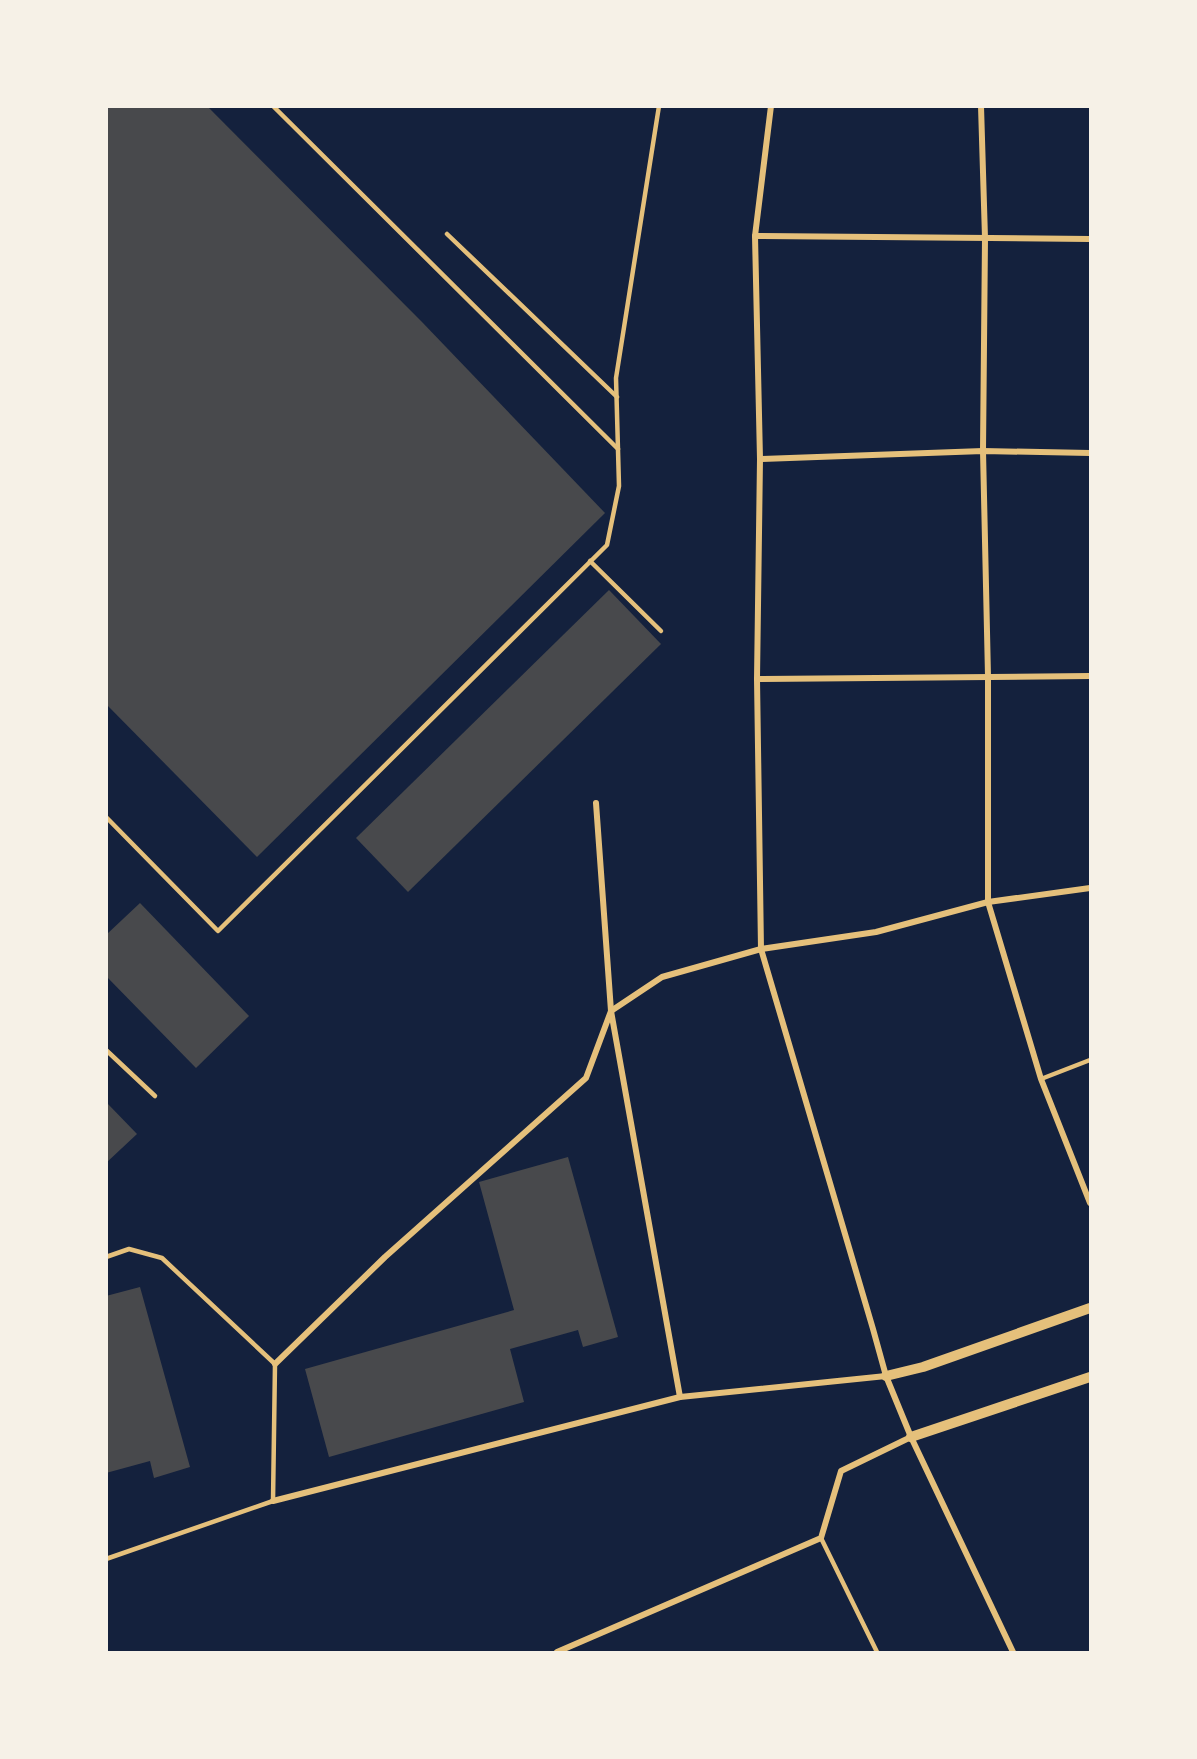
<svg xmlns="http://www.w3.org/2000/svg" width="1197" height="1759" font-family="'Archivo Narrow',sans-serif">
	<style>
		.building { fill: #48494c }
		.lines { fill: none; stroke-linecap: round; stroke-linejoin: round }
		.service { stroke: #e5c07b; stroke-width: 4.5 }
		.minor { stroke: #e5c07b; stroke-width: 6 }
		.tertiary { stroke: #e5c07b; stroke-width: 10 }
	</style>
	<rect width="100%" height="100%" fill="#14213d"/>
	<g class="building">
		<path d="M106,106h101l215,216 183,191 -348,344 -151,-153z"/>
		<path d="M609,590l52,54 -253,248 -52,-54z"/>
		<path d="M140,903l109,113 -53,52 -90,-92v-41z"/>
		<path d="M106,1102l31,32 -31,29z"/>
		<path d="M568,1157l50,180 -35,10 -5,-17 -68,19 14,53 -195,55 -24,-88 209,-59 -35,-128z"/>
		<path d="M140,1287l50,180 -36,11 -4,-17 -44,12v-177z"/>
	</g>
	<g class="lines">
		<g class="service">
			<path d="M273,106l345,343"/>
			<path d="M447,234l170,163"/>
			<path d="M590,561l71,70"/>
			<path d="M106,817l112,114 389,-386 12,-59 -3,-108 43,-272"/>
			<path d="M106,1050l49,46"/>
			<path d="M1041,1079l49,-19"/>
			<path d="M106,1257l23,-8 33,9 113,106 -2,137 -167,58"/>
			<path d="M821,1538l56,114"/>
		</g>
		<g class="minor">
			<path d="M771,106l-16,130 5,223 -3,220 4,270 112,380 13,47 25,61 102,215"/>
			<path d="M981,106l4,132 -2,213 5,225v226l53,177 49,124"/>
			<path d="M755,236l335,3"/>
			<path d="M760,459l223,-8 107,2"/>
			<path d="M757,679l333,-3"/>
			<path d="M596,803l15,208 69,386"/>
			<path d="M275,1364l110,-107 201,-179 25,-67 51,-34 99,-28 115,-17 112,-30 102,-14"/>
			<path d="M273,1501l407,-104 206,-21"/>
			<path d="M557,1652l264,-114 20,-67 70,-34"/>
		</g>
		<g class="tertiary">
			<path d="M886,1376l37,-9 167,-59"/>
			<path d="M911,1437l179,-60"/>
		</g>
	</g>
	<rect width="1197" height="1759" fill="none" stroke="#f6f1e7" stroke-width="216"/>
</svg>
